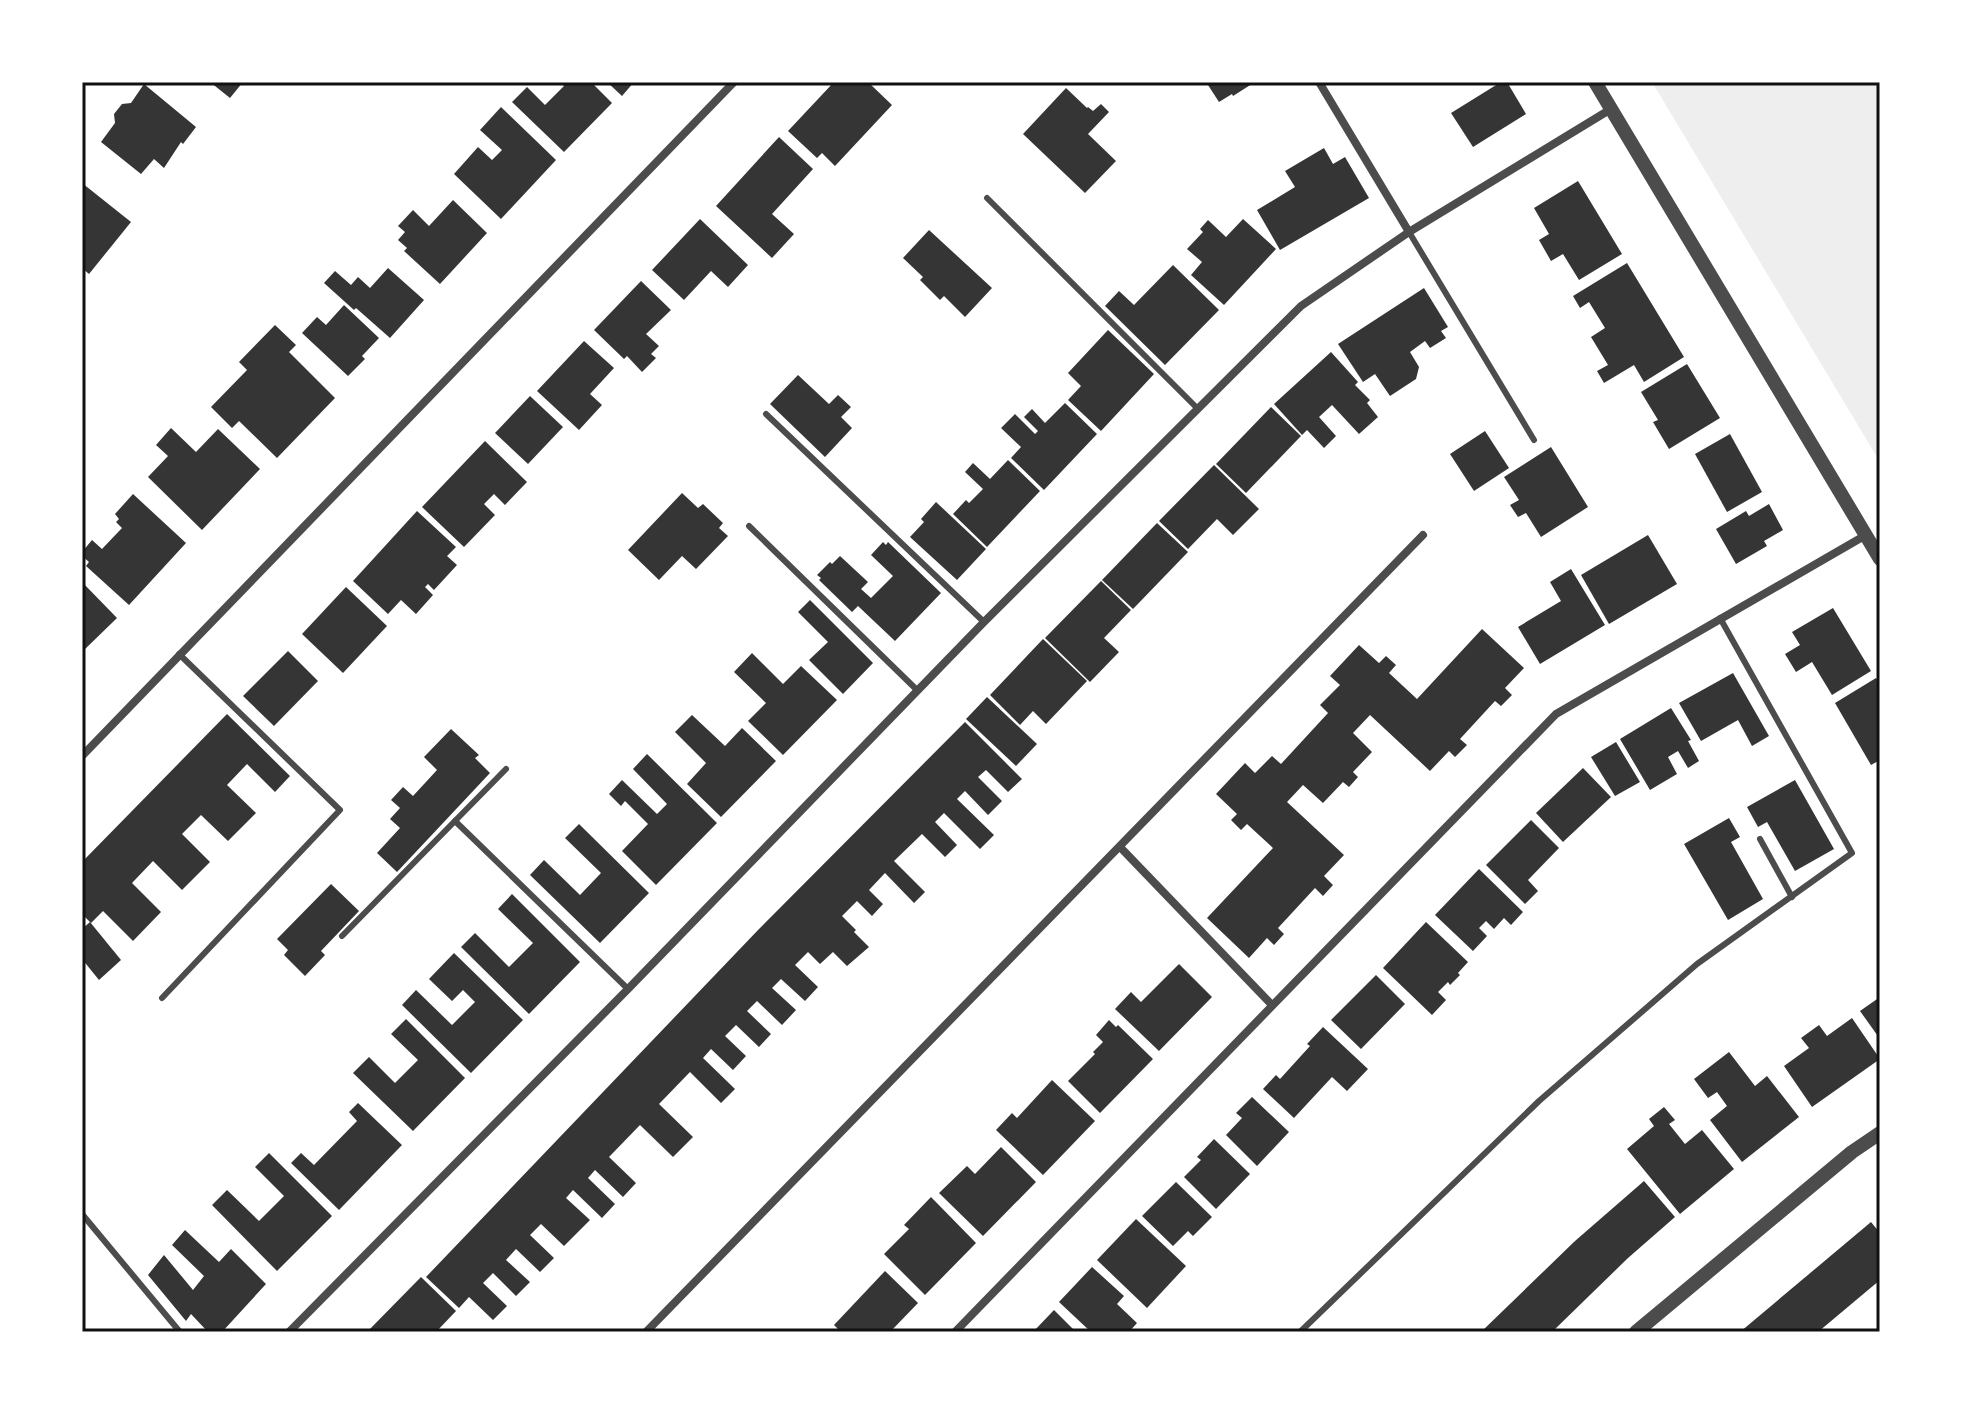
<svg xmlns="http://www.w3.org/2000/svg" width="1962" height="1414" font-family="'Work Sans',sans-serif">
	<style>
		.green { fill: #eee }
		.building { fill: #353535 }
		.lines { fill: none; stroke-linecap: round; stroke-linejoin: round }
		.service { stroke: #4c4c4c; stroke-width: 6 }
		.minor { stroke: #4c4c4c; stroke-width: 8 }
		.tertiary { stroke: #4c4c4c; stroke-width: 14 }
		.neatline { fill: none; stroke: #111; stroke-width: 3 }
	</style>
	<rect width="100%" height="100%" fill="#fff"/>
	<path class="green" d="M1652,82h228v380z"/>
	<g class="building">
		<path d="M210,82h33l-13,16z"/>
		<path d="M559,82h32l21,21 -48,49 -52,-50 15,-15 18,18 19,-19z"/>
		<path d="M607,82h27l-12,14z"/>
		<path d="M834,82h34l24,23 -57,61 -13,-13 -5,5 -29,-27z"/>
		<path d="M1213,82h42l-22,14 -1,-2 -13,8 -11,-17z"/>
		<path d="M1501,82h6l19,32 -53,33 -22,-34z"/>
		<path d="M144,84l52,43 -13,17 -2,-2 -17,26 -10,-9 -13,15 -40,-32 14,-19 -1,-9 8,-10 9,-1z"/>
		<path d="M1066,88l21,20 1,-1 5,4 8,-7 8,8 -21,22 28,27 -31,32 -62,-59z"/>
		<path d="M501,107l55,53 -55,59 -47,-45 24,-27 14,13 10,-10 -22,-20z"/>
		<path d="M779,137l34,32 -41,45 22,20 -22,24 -56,-52z"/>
		<path d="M1324,148l9,16 12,-7 24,41 -89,52 -23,-40 38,-23 -10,-16z"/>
		<path d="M1578,181l44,73 -43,26 -16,-26 -12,7 -12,-21 10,-6 -15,-26z"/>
		<path d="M82,183l49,39 -42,52 -7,-6z"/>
		<path d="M453,200l34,33 -47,51 -36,-33 3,-3 -9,-8 7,-8 -7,-6 15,-16 16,16z"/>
		<path d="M700,219l48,46 -20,22 -17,-16 -27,29 -32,-30z"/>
		<path d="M1243,219l33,30 -52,56 -33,-30 11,-13 -15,-13 16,-17 -3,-3 8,-9 18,17z"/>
		<path d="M929,230l63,58 -27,29 -21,-21 -4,4 -20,-20 3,-3 -20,-19z"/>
		<path d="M1627,263l57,94 -40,25 -10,-17 -30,18 -7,-12 11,-6 -17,-28 14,-9 -16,-26 -9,6 -7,-12z"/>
		<path d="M1173,265l46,45 -54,55 -60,-59 14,-15 15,14z"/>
		<path d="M388,268l36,32 -34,38 -34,-30 -2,2 -30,-27 11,-12 16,14 7,-8 12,11z"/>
		<path d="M641,281l30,29 -25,24 13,12 -8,8 5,4 -14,14 -15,-16 -3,3 -30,-29z"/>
		<path d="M1424,288l24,39 -7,4 5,7 -16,10 -5,-7 -15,11 9,15 -3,12 -26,17 -15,-22 -12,8 -25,-38z"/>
		<path d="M344,305l35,33 -17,18 3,3 -17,17 -46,-43 15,-16 9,8z"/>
		<path d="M275,325l21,20 -7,7 46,46 -58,60 -38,-37 -7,7 -21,-21 36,-37 -8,-8z"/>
		<path d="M1108,330l46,44 -53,57 -33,-31 13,-14 -13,-13z"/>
		<path d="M584,341l30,27 -24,26 12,11 -23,25 -42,-39z"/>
		<path d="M1331,352l27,30 -3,3 15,15 -3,3 11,14 -19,17 -27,-29 -13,12 17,19 -12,12 -17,-18 -5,5 -28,-31z"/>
		<path d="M1687,364l33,54 -51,31 -16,-27 5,-2 -17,-28z"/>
		<path d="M798,375l31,29 9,-9 13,12 -10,10 11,11 -27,29 -55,-53z"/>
		<path d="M530,396l33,31 -35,37 -33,-31z"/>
		<path d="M1065,403l32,31 -53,56 -33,-32 10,-11 -20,-19 14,-14 20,20 3,-3 -14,-14 8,-8 13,14z"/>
		<path d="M1271,407l30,29 -55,57 -30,-29z"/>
		<path d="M171,428l25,24 22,-23 42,40 -58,61 -54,-53 20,-21 -12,-11z"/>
		<path d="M1485,431l24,37 -35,23 -24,-37z"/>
		<path d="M1730,434l32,58 -35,20 -32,-58z"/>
		<path d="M485,441l42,41 -22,23 -11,-11 -10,10 11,11 -31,32 -42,-40z"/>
		<path d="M1551,447l37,60 -47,30 -15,-24 -8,4 -8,-12 9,-5 -15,-23z"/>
		<path d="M1008,460l32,31 -53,56 -34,-33 13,-14 3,3 14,-14 -18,-17 8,-9 17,16z"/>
		<path d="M1214,465l45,44 -26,26 -16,-16 -29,30 -29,-28z"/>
		<path d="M682,493l16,15 5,-4 20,19 -4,5 9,8 -32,33 -14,-13 -23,24 -31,-30z"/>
		<path d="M133,494l53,49 -57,62 -43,-39 3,-4 -7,-6v-4l10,-12 10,9 20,-21 -6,-6 3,-3 -4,-5z"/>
		<path d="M936,502l50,47 -29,31 -47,-43 14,-15 -3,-3z"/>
		<path d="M1769,504l14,26 -19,11 3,5 -31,18 -20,-35 30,-18 3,5z"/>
		<path d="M417,511l39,36 -9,9 10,9 -23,25 -6,-6 -3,3 8,8 -17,19 -15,-14 -13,14 -35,-33z"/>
		<path d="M1157,523l31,29 -55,57 -31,-29z"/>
		<path d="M1648,535l29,49 -68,40 -28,-49z"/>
		<path d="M883,542l3,3 2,-3 53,51 -46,48 -37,-35 -6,6 -33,-32 2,-2 -4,-3 13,-13 2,2 8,-8 28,26 -7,7 10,9 22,-22 -22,-21z"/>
		<path d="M1571,569l34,56 -65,39 -22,-37 43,-26 -11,-19z"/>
		<path d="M1101,581l30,29 -27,28 15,14 -29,30 -45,-44z"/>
		<path d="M82,582l35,36 -35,34z"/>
		<path d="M346,587l41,39 -44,47 -41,-39z"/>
		<path d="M810,600l63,63 -30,31 -34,-34 19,-18 -30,-30z"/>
		<path d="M1833,608l38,63 -39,24 -20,-33 -16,10 -11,-18 15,-9 -8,-13z"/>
		<path d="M1482,629l42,39 -19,20 7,7 -11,11 -6,-5 -35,38 7,6 -12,12 -6,-6 -19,20 -60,-56 -17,18 19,19 -19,20 5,5 -9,10 -6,-5 -20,21 -20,-18 -16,17 57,53 -20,21 9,9 -10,11 -8,-8 -37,40 6,6 -10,11 -7,-7 -18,20 -42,-40 66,-70 -26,-24 -6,6 -10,-10 6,-6 -21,-20 29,-31 10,10 17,-17 9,8 47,-51 -8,-8 20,-20 -10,-9 29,-31 20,18 7,-7 10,9 -7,8 28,26z"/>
		<path d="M1043,639l44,42 -41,43 -13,-13 -13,14 -30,-30z"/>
		<path d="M288,651l30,30 -44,45 -31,-30z"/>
		<path d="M752,653l31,31 18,-18 36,34 -54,55 -35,-34 18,-18 -32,-31z"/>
		<path d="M1733,673l36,63 -17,10 -14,-26 -37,21 -22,-38z"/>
		<path d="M1876,678l4,6v76l-9,5 -36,-62z"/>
		<path d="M987,697l50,47 -21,22 -50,-47z"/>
		<path d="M1671,708l20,32 -3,1 11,20 -11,7 -10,-17 -10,6 9,17 -27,16 -30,-51z"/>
		<path d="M227,714l63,62 -15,16 -28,-28 -20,21 29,28 -28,28 -27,-26 -19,19 28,28 -28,28 -29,-29 -21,22 29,29 -28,29 -30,-30 -12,12 -9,-9v-52z"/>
		<path d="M692,715l33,31 17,-18 34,33 -55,56 -34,-33 19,-21 -31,-31z"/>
		<path d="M965,722l57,57 -14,13 -22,-22 -8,7 24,24 -14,14 -23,-24 -8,8 37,36 -14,14 -36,-36 -9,9 22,23 -12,12 -23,-23 -28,27 31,31 -11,11 -29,-30 -16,17 14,14 -11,12 -15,-15 -15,15 14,14 -2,2 15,15 -22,19 -14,-14 -13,12 -12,-12 -13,13 23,22 -13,14 -24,-22 -9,9 24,22 -14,15 -25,-24 -10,10 24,23 -12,13 -23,-22 -11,11 21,20 -13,14 -22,-21 -8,9 32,31 -14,14 -31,-31 -31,32 34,33 -20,20 -33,-32 -31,32 27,26 -13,14 -28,-27 -7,8 27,26 -13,14 -29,-28 -7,8 24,22 -26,26 -23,-22 -11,11 24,23 -14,14 -24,-23 -10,11 24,22 -14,14 -23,-23 -10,10 24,23 -14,14 -24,-23 -10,11 -33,-31 333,-348z"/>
		<path d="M451,729l28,26 -4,3 15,15 -93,99 -20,-19 23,-25 -10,-9 10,-11 -9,-8 12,-13 10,9 24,-26 -13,-13z"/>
		<path d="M1616,742l24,40 -25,14 -24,-39z"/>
		<path d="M647,754l70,69 -61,62 -34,-34 26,-27 -23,-23 -4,5 -12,-12 13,-14 35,34 10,-10 -34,-35z"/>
		<path d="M1583,768l28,29 -48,45 -27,-29z"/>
		<path d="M1795,780l39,69 -39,22 -28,-49 -9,5 -11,-20z"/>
		<path d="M1729,818l11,19 -9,5 32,57 -35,21 -44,-76z"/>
		<path d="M1531,820l28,28 -31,32 10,11 -13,13 -39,-39z"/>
		<path d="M579,824l70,69 -49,50 -70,-68 14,-15 36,35 21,-22 -36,-35z"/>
		<path d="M1479,869l44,43 -12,13 -7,-7 -10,11 -8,-8 -7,7 8,8 -14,15 -38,-36z"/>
		<path d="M331,884l28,27 -38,40 4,4 -20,21 -21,-21 4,-5 -11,-11z"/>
		<path d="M512,894l68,68 -51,52 -68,-67 14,-14 34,34 24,-24 -35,-34z"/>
		<path d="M90,922l31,38 -22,20 -17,-21v-30z"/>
		<path d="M1426,922l42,40 -10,11 2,2 -10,10 -2,-3 -10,10 8,8 -14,15 -49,-47z"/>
		<path d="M454,953l69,67 -52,53 -69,-68 14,-15 36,35 23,-23 -12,-12 -11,11 -23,-22z"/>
		<path d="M1179,964l33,33 -53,54 -44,-42 16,-17 10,10z"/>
		<path d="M1376,975l29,29 -44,45 -30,-29z"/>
		<path d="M1880,997v42l-20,-28z"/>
		<path d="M1852,1018l28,41 -68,48 -28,-41 25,-18 -8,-10 18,-13 8,11z"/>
		<path d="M406,1019l59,59 -52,53 -60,-58 16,-16 26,26 23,-23 -27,-26z"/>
		<path d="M1109,1020l7,7 2,-2 35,34 -53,54 -32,-32 27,-27 -2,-2 10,-10 -7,-7z"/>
		<path d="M1323,1027l45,42 -21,22 -15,-14 -38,41 -31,-29 13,-14 4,4 30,-33 -3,-2z"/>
		<path d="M1729,1052l26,34 12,-10 32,41 -57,45 -32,-42 17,-14 -10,-14 -9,6 -14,-19z"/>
		<path d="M1052,1080l43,41 -52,54 -47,-45 16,-17 5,5z"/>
		<path d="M1252,1097l37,35 -32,34 -31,-31 16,-17 -6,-5z"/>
		<path d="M358,1103l44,42 -63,65 -48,-47 10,-10 13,12 43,-44 -8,-9z"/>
		<path d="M1664,1107l11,13 -6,4 16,20 17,-14 32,39 -54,45 -53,-65 27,-23 -5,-7z"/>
		<path d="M1214,1139l36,35 -34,35 -32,-32 17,-17 -4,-3z"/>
		<path d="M1001,1147l35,35 -53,54 -44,-43 28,-27 8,8z"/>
		<path d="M269,1153l63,63 -55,55 -65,-66 15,-15 32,31 25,-25 -29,-29z"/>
		<path d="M1644,1181l31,36 -47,41 -76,74h-71l94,-91z"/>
		<path d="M1176,1182l36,35 -19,19 -5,-5 -15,15 -31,-30z"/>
		<path d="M931,1197l45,46 -51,52 -41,-41 25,-25 -5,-4z"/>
		<path d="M1136,1219l50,47 -39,42 -50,-48z"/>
		<path d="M1871,1222l9,11v47l-62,52h-78z"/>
		<path d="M185,1230l34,32 12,-13 35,35 -44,48h-14l-17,-18 -5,7 -38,-46 16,-20 29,35 11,-14 -32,-31z"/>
		<path d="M1092,1267l32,29 -7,8 20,19 -8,9h-10l-3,-3 -3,3h-22l-32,-30z"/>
		<path d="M885,1271l33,32 -28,29h-49l-7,-7z"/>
		<path d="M421,1277l35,34 -20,21h-69z"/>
		<path d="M1054,1310l22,22h-43z"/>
	</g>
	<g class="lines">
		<g class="service">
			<path d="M987,198l210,210"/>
			<path d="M1409,232l125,208"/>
			<path d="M766,414l218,208"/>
			<path d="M749,526l169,165"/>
			<path d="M455,821l173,168"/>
			<path d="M1760,839l32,58"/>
			<path d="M342,936l164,-167"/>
			<path d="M162,998l178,-188 -161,-156"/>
			<path d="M82,1214l98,118"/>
			<path d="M1300,1332l239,-231 158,-137 155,-111 -132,-235"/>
		</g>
		<g class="minor">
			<path d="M1319,82l90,150"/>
			<path d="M82,756l652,-674"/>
			<path d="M1120,847l152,158"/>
			<path d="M289,1332l339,-343 356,-367 317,-316 108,-74 202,-123"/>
			<path d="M646,1332l777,-797"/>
			<path d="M955,1332l601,-618 310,-179"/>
		</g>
		<g class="tertiary">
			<path d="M1595,82l285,477"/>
			<path d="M1636,1332l216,-180 28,-19"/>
		</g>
	</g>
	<rect width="1962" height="1414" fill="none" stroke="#ffffff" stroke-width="168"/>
	<rect x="84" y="84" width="1794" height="1246" class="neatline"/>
</svg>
